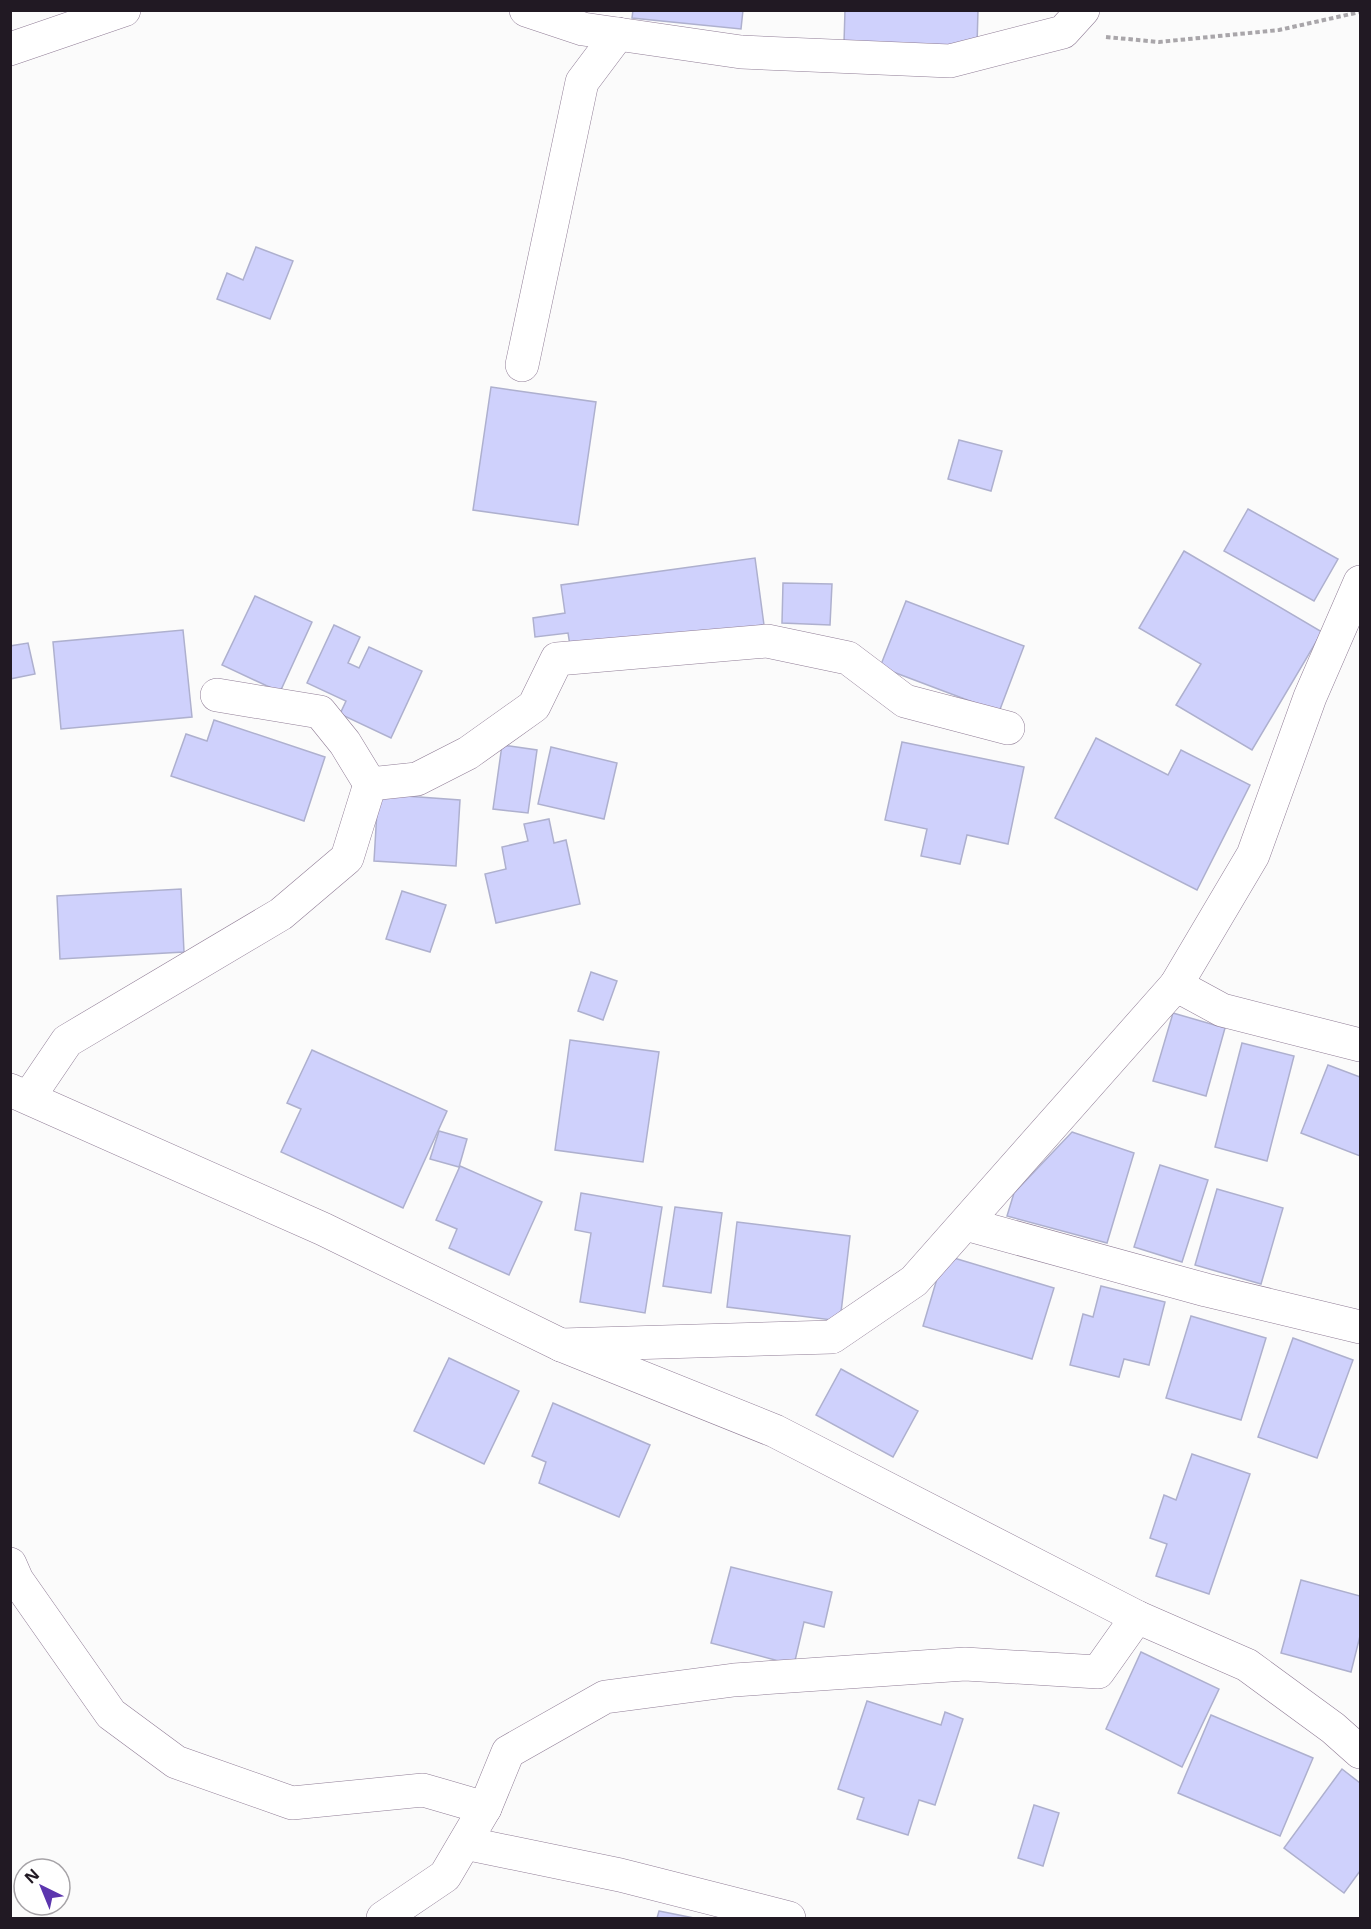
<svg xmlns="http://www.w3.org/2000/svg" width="1371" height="1929" font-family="'Noto Sans',sans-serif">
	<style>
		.building { fill: #cfd1fc; stroke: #aeb0ce; stroke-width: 1.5 }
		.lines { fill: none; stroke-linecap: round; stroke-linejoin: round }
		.street-casing { stroke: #907d96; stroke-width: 34 }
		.secondary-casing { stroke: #907d96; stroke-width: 34 }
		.path { stroke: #a9a6aa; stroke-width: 4; stroke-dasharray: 4.5 3; stroke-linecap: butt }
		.street { stroke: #fff; stroke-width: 33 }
		.secondary { stroke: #fff; stroke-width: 33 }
	</style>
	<rect width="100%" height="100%" fill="#fbfbfb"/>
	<g class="building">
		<path d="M633,10h110l-2,19 -109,-11z"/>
		<path d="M845,10h133l-1,36 -133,-3z"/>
		<path d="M256,247l37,14 -23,58 -53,-20 10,-26 16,7z"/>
		<path d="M491,387l105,15 -18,123 -105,-15z"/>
		<path d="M959,440l43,11 -11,40 -43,-12z"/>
		<path d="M1248,509l90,50 -24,42 -90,-50z"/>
		<path d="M1184,551l138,81 -70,118 -76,-45 25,-41 -62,-36z"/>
		<path d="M755,558l9,67 -193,27 -3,-19 -33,4 -2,-19 32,-5 -4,-28z"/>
		<path d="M783,583l49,1 -2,41 -48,-2z"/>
		<path d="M255,596l57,26 -32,70 -58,-27z"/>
		<path d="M906,601l118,45 -25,66 -119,-45z"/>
		<path d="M334,625l26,12 -12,26 11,5 10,-21 53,24 -31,67 -51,-24 6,-13 -39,-18z"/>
		<path d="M183,630l9,87 -131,12 -8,-87z"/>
		<path d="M28,643l7,31 -25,5v-33z"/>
		<path d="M214,720l111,37 -21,64 -133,-45 15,-42 21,7z"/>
		<path d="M1096,738l72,37 13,-25 69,35 -53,105 -142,-72z"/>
		<path d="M902,742l122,25 -16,77 -41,-9 -7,29 -39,-8 6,-27 -42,-9z"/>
		<path d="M502,745l35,5 -9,63 -35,-4z"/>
		<path d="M551,747l66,16 -13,56 -66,-15z"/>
		<path d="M378,794l82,6 -4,66 -82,-5z"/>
		<path d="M549,819l5,24 12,-3 14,64 -84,19 -11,-49 21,-5 -4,-22 26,-6 -4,-17z"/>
		<path d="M181,889l3,63 -124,7 -3,-63z"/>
		<path d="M402,891l44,14 -16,47 -44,-13z"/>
		<path d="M591,972l26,9 -14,39 -25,-9z"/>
		<path d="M1173,1013l52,15 -19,68 -53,-15z"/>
		<path d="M570,1040l89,12 -16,110 -88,-12z"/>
		<path d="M1242,1043l52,13 -27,105 -52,-14z"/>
		<path d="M312,1050l135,61 -44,97 -122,-56 20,-43 -14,-6z"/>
		<path d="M1328,1065l32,12v79l-59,-23z"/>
		<path d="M439,1131l28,8 -8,28 -29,-8z"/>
		<path d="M1072,1132l62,21 -27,90 -100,-27 7,-23z"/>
		<path d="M1160,1165l48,15 -26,82 -48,-15z"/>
		<path d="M460,1166l82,36 -33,73 -60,-27 8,-19 -21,-9z"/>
		<path d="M1217,1189l66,19 -22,76 -66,-19z"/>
		<path d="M581,1193l81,14 -17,106 -65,-11 11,-69 -16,-3z"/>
		<path d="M675,1207l47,6 -11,80 -48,-7z"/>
		<path d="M737,1222l113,14 -10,85 -113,-14z"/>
		<path d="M944,1255l110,33 -22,71 -109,-33z"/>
		<path d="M1101,1286l64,16 -16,63 -25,-6 -5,18 -49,-12 13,-51 10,3z"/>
		<path d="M1191,1316l75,22 -25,82 -75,-22z"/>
		<path d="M1293,1338l60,22 -36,98 -59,-21z"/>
		<path d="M449,1358l70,33 -35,73 -70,-33z"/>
		<path d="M841,1369l77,42 -25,46 -77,-42z"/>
		<path d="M553,1403l97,42 -31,72 -80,-34 7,-21 -14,-6z"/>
		<path d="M1192,1454l58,20 -41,120 -53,-18 11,-32 -17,-6 14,-43 12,5z"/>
		<path d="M731,1567l101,25 -8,35 -20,-5 -10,43 -83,-22z"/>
		<path d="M1301,1580l59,16v40l-9,36 -70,-19z"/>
		<path d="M1141,1652l78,37 -37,78 -76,-38z"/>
		<path d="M867,1701l74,24 4,-13 18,7 -28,86 -16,-5 -11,35 -51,-16 7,-21 -26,-9z"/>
		<path d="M1211,1715l102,43 -33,78 -102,-43z"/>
		<path d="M1342,1769l18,14v88l-16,22 -60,-45z"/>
		<path d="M1034,1805l25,8 -16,53 -25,-8z"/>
		<path d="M659,1911l35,7h-37z"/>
	</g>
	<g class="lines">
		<defs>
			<g id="street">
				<path d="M526,10l57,19 158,23 209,9 113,-29 20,-22"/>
				<path d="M10,49l114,-39"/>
				<path d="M522,365l60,-283 36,-48"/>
				<path d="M217,695l103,17 25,31 25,41"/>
				<path d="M1176,985l77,-130 57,-158 50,-115"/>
				<path d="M29,1097l38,-56 214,-127 66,-56 23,-74 47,-5 51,-26 66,-47 23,-47 210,-18 81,17 57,43 103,27"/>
				<path d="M966,1224l240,66 154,37"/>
				<path d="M561,1345l271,-8 82,-56 262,-296 46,25 138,35"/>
				<path d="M10,1564l7,16 94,134 65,48 116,41 131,-13 62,18"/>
				<path d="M465,1843l155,32 169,43"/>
				<path d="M383,1918l62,-42 40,-68 23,-56 97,-55 129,-17 231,-16 133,8 39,-55"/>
			</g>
			<path id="secondary" d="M10,1090l313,139 238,116 214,86 362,186 110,48 86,63 27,24"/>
		</defs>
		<use href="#street" class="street-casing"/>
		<use href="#secondary" class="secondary-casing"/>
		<path class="path" d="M1106,37l53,5 120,-12 81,-18"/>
		<use href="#street" class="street"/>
		<use href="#secondary" class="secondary"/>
	</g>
	<rect width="1371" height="1929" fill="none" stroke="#211923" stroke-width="24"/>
	<g transform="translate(42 1887) rotate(317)"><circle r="28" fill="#ffffff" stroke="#a6a3a7" stroke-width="1.5"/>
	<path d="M0-4.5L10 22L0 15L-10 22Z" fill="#5c36ae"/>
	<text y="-9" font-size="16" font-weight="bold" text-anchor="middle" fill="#211923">N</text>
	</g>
</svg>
